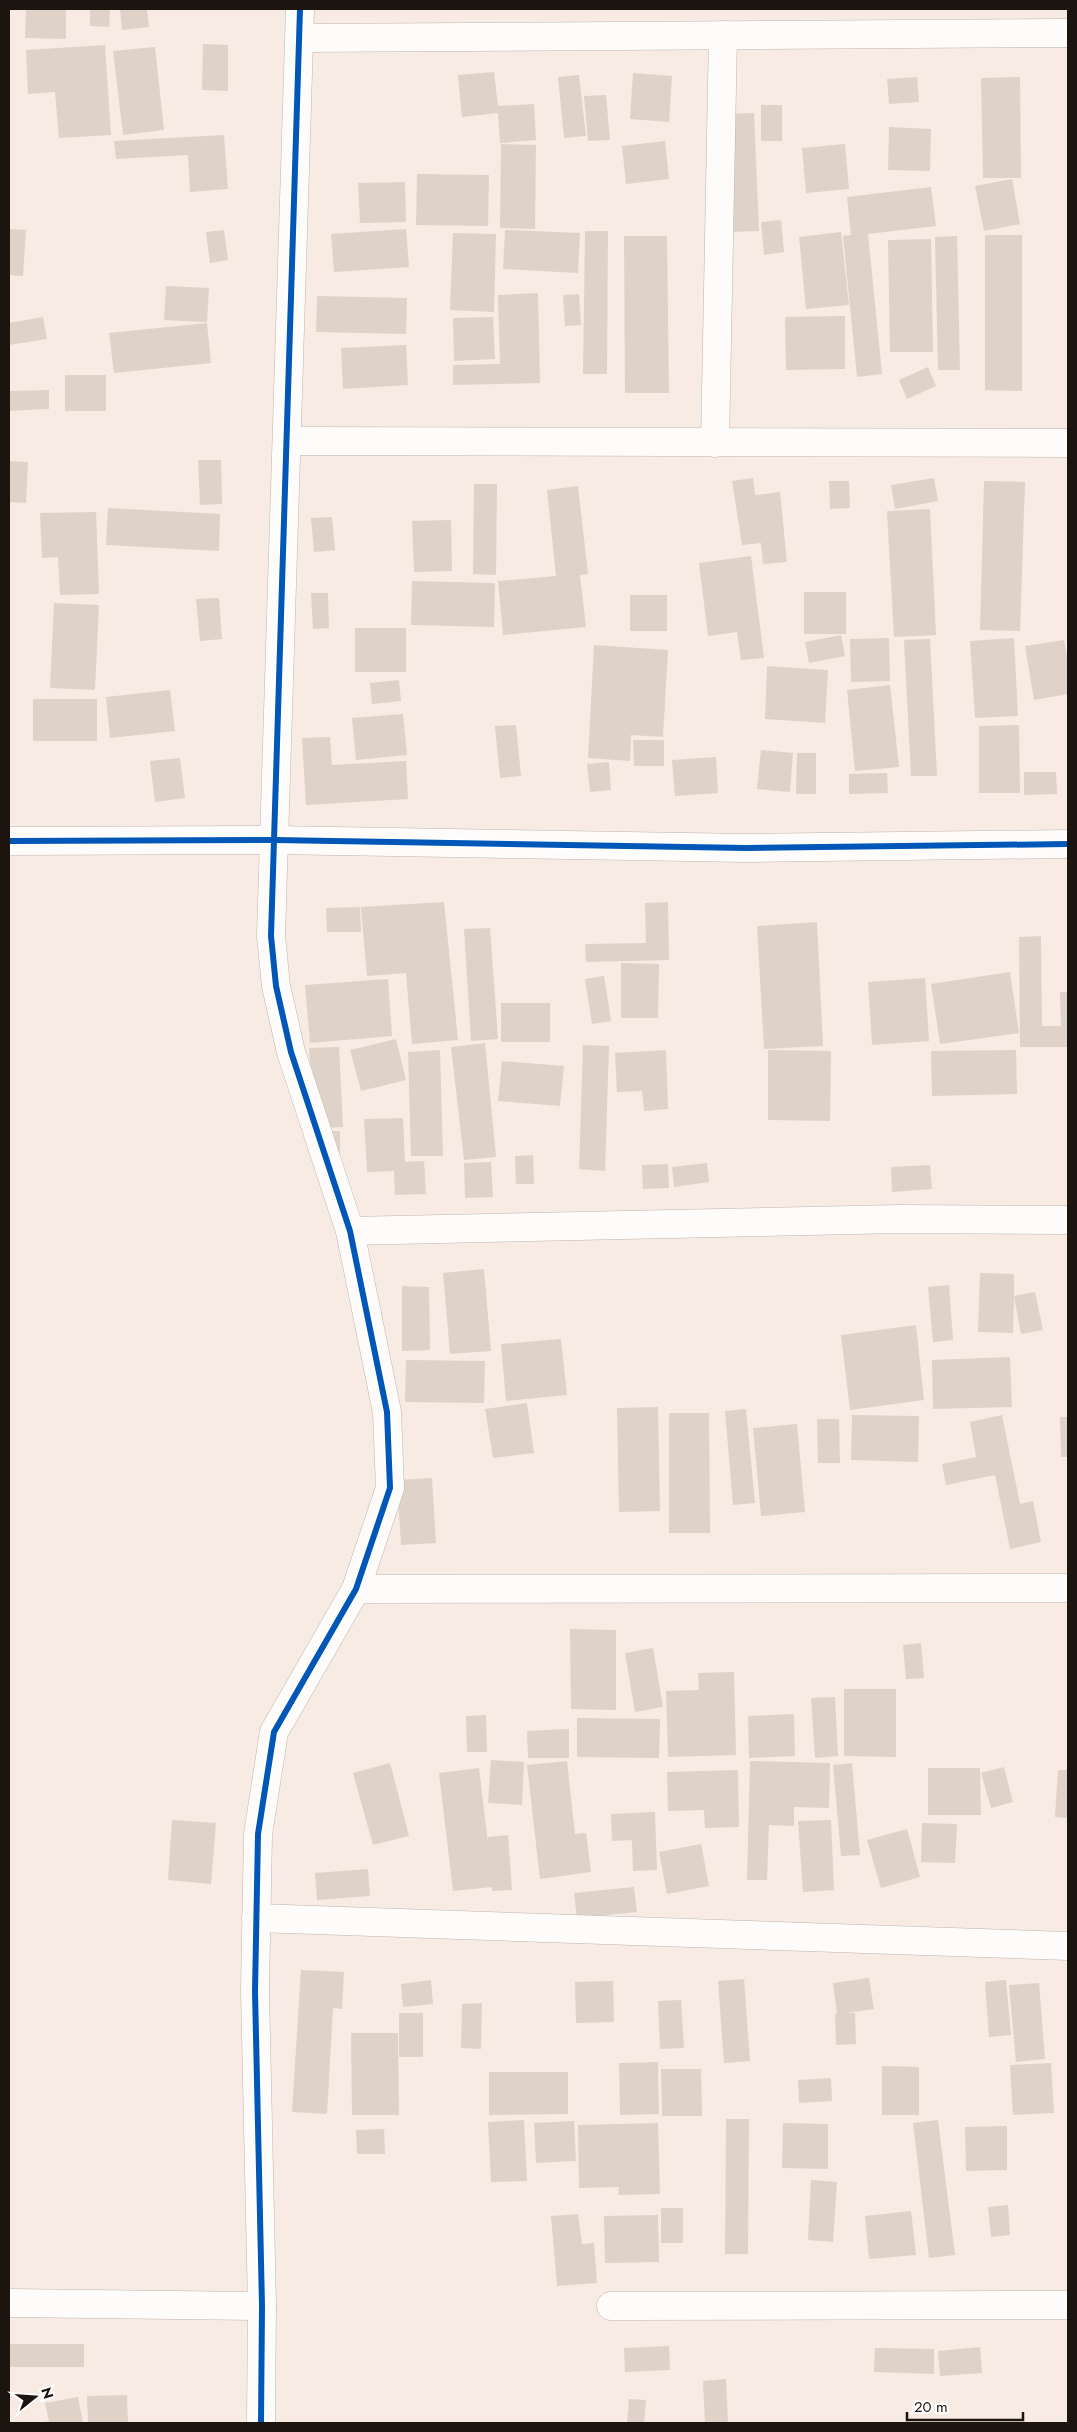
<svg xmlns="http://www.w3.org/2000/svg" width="1077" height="2432" font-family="Jost,sans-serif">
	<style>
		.building { fill: #dfd2c9 }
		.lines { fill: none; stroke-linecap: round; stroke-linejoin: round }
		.minor-casing { stroke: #beb5ae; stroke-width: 29 }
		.minor { stroke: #fefcfb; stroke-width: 28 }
		.cycleway-casing { stroke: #fff; stroke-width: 9 }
		.cycleway { stroke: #0057b8; stroke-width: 6 }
	</style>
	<rect width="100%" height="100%" fill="#f7ebe3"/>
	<g class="building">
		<path d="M26,9h40v30l-41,-1z"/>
		<path d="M90,9h20l-1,18 -19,-1z"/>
		<path d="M120,9h27l2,18 -27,3z"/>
		<path d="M203,44l25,1v46l-26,-1z"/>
		<path d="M105,45l6,90 -52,3 -4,-46 -27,2 -2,-44z"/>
		<path d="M155,47l9,83 -41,5 -10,-84z"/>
		<path d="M494,72l4,34 36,-2 2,36 -36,3 -2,-30 -36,4 -4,-42z"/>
		<path d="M633,73l39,3 -3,46 -39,-3z"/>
		<path d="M579,75l7,61 -22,2 -6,-61z"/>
		<path d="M917,77l2,25 -30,2 -2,-25z"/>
		<path d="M1020,77l1,101h-38l-2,-100z"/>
		<path d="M606,95l4,45 -22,1 -4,-45z"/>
		<rect x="761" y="105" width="21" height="36"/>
		<path d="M754,113l5,118 -31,1 -5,-118z"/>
		<path d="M889,127l42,2 -1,42 -42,-1z"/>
		<path d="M224,135l4,54 -38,3 -2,-37 -72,4 -2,-18z"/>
		<path d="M665,141l4,38 -43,5 -4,-38z"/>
		<path d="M501,144l35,1 -1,84 -35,-1z"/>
		<path d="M845,144l4,45 -43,4 -4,-45z"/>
		<path d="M417,174l72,1 -1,51 -72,-1z"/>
		<path d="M1012,179l8,45 -36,7 -9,-45z"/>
		<path d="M405,182l1,40 -46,1 -2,-40z"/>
		<path d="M931,187l5,39 -68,8 14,140 -25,3 -14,-141 8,-1 -4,-38z"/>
		<path d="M781,220l3,32 -20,3 -3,-33z"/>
		<path d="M9,229l17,1 -3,46 -14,-1z"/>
		<path d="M406,229l3,38 -75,5 -3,-38z"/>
		<path d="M224,230l4,30 -18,3 -4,-31z"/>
		<path d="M505,230l75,3 -2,40 -75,-4z"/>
		<path d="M585,231h23l-1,143h-24z"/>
		<path d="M841,232l8,73 -43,4 -7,-72z"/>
		<path d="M453,233l43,1 -2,78 -44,-2z"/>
		<path d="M985,235h37v156l-37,-1z"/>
		<path d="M624,236h43l2,157h-44z"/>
		<path d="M957,236l3,134h-22l-3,-133z"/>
		<path d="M931,239l2,113h-43l-2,-112z"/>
		<path d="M166,286l43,2 -2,34 -43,-2z"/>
		<path d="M538,293l2,90 -87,2v-20l47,-1 -2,-69z"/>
		<path d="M579,294l2,31 -16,1 -2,-31z"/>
		<path d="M317,296l90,2 -1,36 -90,-2z"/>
		<path d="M845,316v53l-59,1 -1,-53z"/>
		<path d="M43,317l4,22 -38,6v-22z"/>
		<path d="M493,317l2,42 -41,2 -1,-43z"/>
		<path d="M207,323l4,40 -97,10 -5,-40z"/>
		<path d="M406,345l2,40 -65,4 -2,-41z"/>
		<path d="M928,367l8,19 -29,13 -8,-19z"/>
		<rect x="65" y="375" width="41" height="36"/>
		<path d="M49,390v19l-40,2v-20z"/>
		<path d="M198,460h23l1,44 -22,1z"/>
		<path d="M9,461l19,1 -2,41 -17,-1z"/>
		<path d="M753,478l2,17 25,-3 7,70 -24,2 -2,-21 -19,2 -10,-64z"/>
		<path d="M934,478l4,23 -43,8 -4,-24z"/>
		<path d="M829,481h20l1,27 -20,1z"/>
		<path d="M984,481l41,1 -5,149 -40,-1z"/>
		<path d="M474,484h23l-1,91 -23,-1z"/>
		<path d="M578,486l10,88 -8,1 6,52 -83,8 -5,-54 58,-5 -9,-86z"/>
		<path d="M108,508l112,6 -1,37 -113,-6z"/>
		<path d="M930,509l6,126 -42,2 -7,-126z"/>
		<path d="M96,512l3,82 -39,1 -2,-38 -16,1 -2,-45z"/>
		<path d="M332,517l3,33 -21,2 -3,-34z"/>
		<path d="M451,520l1,51 -38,1 -2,-51z"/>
		<path d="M751,556l13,102 -23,2 -4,-28 -29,4 -9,-73z"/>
		<path d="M412,581l83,2 -1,44 -83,-2z"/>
		<rect x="804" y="592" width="42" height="42"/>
		<path d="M311,593h17l1,35 -16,1z"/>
		<rect x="630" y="595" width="37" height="36"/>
		<path d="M219,598l3,41 -22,2 -4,-42z"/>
		<path d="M54,603l45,2 -4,85 -45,-2z"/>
		<rect x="355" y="628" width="51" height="44"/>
		<path d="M841,635l4,21 -36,7 -4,-21z"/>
		<path d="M889,638l1,43 -39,1 -1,-43z"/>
		<path d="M1014,638l4,78 -43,2 -5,-77z"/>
		<path d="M930,639l7,137h-26l-7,-136z"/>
		<path d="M1064,640l4,22v32l-34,6 -9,-54z"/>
		<path d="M594,645l74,5 -5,87 -32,-2 -1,26 -42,-3z"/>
		<path d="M767,666l61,4 -3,53 -60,-4z"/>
		<path d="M399,680l2,21 -29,3 -2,-21z"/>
		<path d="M890,685l9,82 -44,4 -8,-81z"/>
		<path d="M170,690l5,41 -65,7 -4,-41z"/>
		<rect x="33" y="699" width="64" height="42"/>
		<path d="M403,714l4,41 -51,5 -4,-42z"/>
		<path d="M516,725l5,51 -21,2 -5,-52z"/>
		<path d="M1019,725l1,68h-41v-67z"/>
		<path d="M330,737l2,28 74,-4 2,38 -102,6 -4,-67z"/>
		<path d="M633,740h31v26h-30z"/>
		<path d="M761,750l32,3 -3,39 -33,-3z"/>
		<path d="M797,753h19v41h-20z"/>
		<path d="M716,757l2,36 -43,3 -3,-36z"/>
		<path d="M180,758l5,40 -30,4 -5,-41z"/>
		<path d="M609,762l2,28 -21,2 -3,-28z"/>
		<path d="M1024,772h32l1,22 -33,1z"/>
		<path d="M887,773l1,20 -39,1v-20z"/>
		<path d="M444,902l14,138 -46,4 -6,-71 -39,3 -6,-69z"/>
		<path d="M668,902l1,58 -83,2 -1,-18 61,-1 -1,-40z"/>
		<path d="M360,907l1,25h-34l-1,-24z"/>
		<path d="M817,922l6,124 -59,3 -7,-123z"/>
		<path d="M490,928l8,111 -27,2 -7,-112z"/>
		<path d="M1041,936l1,90h19l-1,-34h8v55h-48l-1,-110z"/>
		<path d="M621,963l38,1 -1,54h-37z"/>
		<path d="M1010,972l9,61 -79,11 -9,-60z"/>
		<path d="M604,976l7,45 -19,3 -7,-45z"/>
		<path d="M925,978l4,63 -57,4 -4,-63z"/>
		<path d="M388,979l4,57 -82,7 -5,-58z"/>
		<rect x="501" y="1003" width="49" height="39"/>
		<path d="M396,1039l10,41 -45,11 -11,-41z"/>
		<path d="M485,1043l11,114 -32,3 -13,-113z"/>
		<path d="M583,1045l26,1 -4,125 -26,-2z"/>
		<path d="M339,1047l4,80 -30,1 -4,-80z"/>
		<path d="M440,1050l3,106h-32l-3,-104z"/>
		<path d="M666,1050l2,59 -24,2 -2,-20 -25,1 -2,-39z"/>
		<path d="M768,1050l63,1 -1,70 -62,-1z"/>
		<path d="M1016,1050l1,44 -85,2 -1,-45z"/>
		<path d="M502,1061l62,5 -4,40 -62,-5z"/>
		<path d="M403,1118l2,44 19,-1 2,33 -31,1 -1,-24 -27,1 -3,-53z"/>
		<path d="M310,1131h30v24l-31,-1z"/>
		<path d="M533,1155l1,29h-18l-1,-28z"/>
		<path d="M491,1162l2,35 -28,1 -1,-35z"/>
		<path d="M707,1163l2,19 -35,5 -2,-20z"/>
		<path d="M668,1164l1,24 -26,1 -1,-24z"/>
		<path d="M930,1165l2,24 -40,3 -1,-25z"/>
		<path d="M484,1269l7,82 -41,3 -7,-81z"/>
		<path d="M980,1273l34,1v22l21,-4 8,38 -22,4 -7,-37 -1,36 -35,-1z"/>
		<path d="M949,1285l4,55 -20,2 -5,-55z"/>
		<path d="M402,1286l27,1 1,63 -28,1z"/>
		<path d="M916,1325l8,75 -74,10 -9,-75z"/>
		<path d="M561,1339l6,56 -61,6 -5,-57z"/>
		<path d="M1010,1357l2,50 -79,2 -1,-49z"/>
		<path d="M406,1360l79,1 -1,42 -79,-1z"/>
		<path d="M527,1403l7,50 -41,5 -8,-49z"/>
		<path d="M658,1407l2,104 -41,1 -2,-104z"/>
		<path d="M746,1409l9,94 -22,2 -8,-94z"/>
		<path d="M669,1413h40l1,120h-41z"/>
		<path d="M852,1415l67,1 -1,46 -67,-2z"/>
		<path d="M1002,1415l18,89 13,-3 8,41 -31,7 -15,-74 -49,10 -4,-21 34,-7 -6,-35z"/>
		<path d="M1060,1417h8v40h-7z"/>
		<path d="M817,1419h22l1,44h-22z"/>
		<path d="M797,1424l8,88 -44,4 -8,-88z"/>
		<path d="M432,1478l4,65 -35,2 -4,-65z"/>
		<path d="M570,1629l46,1v80l-45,-1z"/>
		<path d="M921,1643l3,35 -18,1 -3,-34z"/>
		<path d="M653,1648l10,59 -28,5 -10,-59z"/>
		<path d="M734,1672l2,83 -68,2 -2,-66 33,-1 -1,-17z"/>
		<path d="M844,1689h52v68l-52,-1z"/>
		<path d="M835,1697l3,59 -23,2 -4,-60z"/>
		<path d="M794,1714l1,42 -46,2 -1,-42z"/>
		<path d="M486,1715l1,37h-20l-1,-36z"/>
		<path d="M577,1718l83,1 -1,39 -82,-1z"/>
		<path d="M569,1729v29h-41l-1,-27z"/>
		<path d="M491,1760l33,2 -2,43 -34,-2z"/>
		<path d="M567,1761l8,73 11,-1 5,39 -51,7 -13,-114z"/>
		<path d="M750,1761l80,2 -1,45 -35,-1v19l-25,-1 -2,55h-20z"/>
		<path d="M390,1763l19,73 -36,9 -20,-72z"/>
		<path d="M852,1763l8,92 -19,1 -8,-91z"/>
		<path d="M1004,1767l9,35 -22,6 -10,-35z"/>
		<path d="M479,1768l9,75v-6l20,-2 4,55 -20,1v-4l-39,4 -14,-118z"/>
		<path d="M928,1768h52l1,47h-53z"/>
		<path d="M738,1770l1,57 -34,1 -1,-18 -36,1 -1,-39z"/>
		<path d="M1058,1770h10v48l-13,-1z"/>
		<path d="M655,1812l2,58 -24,1 -1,-31 -20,1 -1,-27z"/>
		<path d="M172,1820l44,3 -5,61 -43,-4z"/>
		<path d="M831,1820l3,70 -31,2 -5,-71z"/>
		<path d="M922,1823l35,1 -2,39 -34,-1z"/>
		<path d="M907,1829l13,48 -39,11 -14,-48z"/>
		<path d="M701,1844l8,42 -42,8 -8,-42z"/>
		<path d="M368,1869l2,27 -53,4 -2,-27z"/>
		<path d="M634,1887l3,25 -60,6 -3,-25z"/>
		<path d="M301,1970l43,2 -2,37 -9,-1 -6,106 -35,-2z"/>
		<path d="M869,1978l5,31 -28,4h9l1,31 -20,1 -1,-31h2l-4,-31z"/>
		<path d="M744,1979l6,82 -26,2 -6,-82z"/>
		<path d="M431,1980l2,24 -30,3 -2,-23z"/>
		<path d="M1006,1980l5,55 -22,2 -4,-55z"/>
		<path d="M613,1981l1,41 -38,1 -1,-41z"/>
		<path d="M1039,1983l6,76 -29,3 -7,-77z"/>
		<path d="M681,2000l3,48 -24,1 -2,-48z"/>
		<path d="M482,2003l-1,46 -20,-1 1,-44z"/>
		<rect x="399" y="2013" width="24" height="44"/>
		<path d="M351,2033h47l1,82h-47z"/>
		<path d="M658,2062l1,52 -39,1 -1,-52z"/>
		<path d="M1051,2063l3,50 -41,2 -3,-50z"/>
		<path d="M882,2066l37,1v48h-37z"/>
		<path d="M661,2069h40l1,47h-40z"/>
		<path d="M489,2072h79v42l-79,1z"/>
		<path d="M831,2078l1,23 -33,2 -1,-23z"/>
		<path d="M726,2119h23l-1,135h-23z"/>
		<path d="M524,2120l3,61 -36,1 -3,-60z"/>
		<path d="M938,2120l17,135 -26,3 -16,-135z"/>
		<path d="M574,2121l2,40 -40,2 -2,-40z"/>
		<path d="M658,2123l2,71 -42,1 1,-8 -40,1 -1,-63z"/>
		<path d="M783,2123l45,1v45l-46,-1z"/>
		<path d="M1007,2126v44l-41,1 -1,-44z"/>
		<path d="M384,2129l1,25h-28l-1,-24z"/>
		<path d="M811,2180l26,2 -4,60 -25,-2z"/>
		<path d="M1008,2205l2,30 -19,2 -3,-30z"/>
		<rect x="661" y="2208" width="22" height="35"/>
		<path d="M911,2211l5,44 -47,4 -4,-43z"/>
		<path d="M578,2214l4,30 12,-1 3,40 -40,3 -6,-70z"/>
		<path d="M658,2215l1,47 -54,1 -1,-47z"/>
		<rect x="9" y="2344" width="75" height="23"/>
		<path d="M669,2346l1,24 -45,2 -1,-24z"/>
		<path d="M980,2347l2,26 -42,3 -2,-25z"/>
		<path d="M875,2348l59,1v25l-60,-2z"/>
		<path d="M726,2379l2,44h-23l-2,-42z"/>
		<path d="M127,2395l1,28h-40l-1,-27z"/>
		<path d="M78,2397l5,26h-44l10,-2 -4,-18z"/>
		<path d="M629,2399l17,1 -2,23h-17z"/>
	</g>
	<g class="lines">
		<defs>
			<g id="minor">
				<path d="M300,38l768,-5"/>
				<path d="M287,441l781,2"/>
				<path d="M715,443l8,-408"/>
				<path d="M9,841l265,-1 472,8 322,-4"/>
				<path d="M350,1231l548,-12 170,1"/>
				<path d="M356,1589l712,-1"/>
				<path d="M256,1918l812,28"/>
				<path d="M9,2303l253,3"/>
				<path d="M611,2306l457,-1"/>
				<path d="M261,2423l1,-117 -7,-315 3,-157 16,-102 82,-143 34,-101 -3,-76 -37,-181 -59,-179 -15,-66 -5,-50 29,-927"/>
			</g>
		</defs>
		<use href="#minor" class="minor-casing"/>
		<use href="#minor" class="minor"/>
		<defs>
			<g id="cycleway">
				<path d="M9,841l265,-1 472,8 322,-4"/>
				<path d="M261,2423l1,-117 -7,-315 3,-157 16,-102 82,-143 34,-101 -3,-76 -37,-181 -59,-179 -15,-66 -5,-50 29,-927"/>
			</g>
		</defs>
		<use href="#cycleway" class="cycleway-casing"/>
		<use href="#cycleway" class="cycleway"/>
	</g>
	<rect width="1077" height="2432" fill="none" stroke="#1b140f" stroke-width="20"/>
	<g transform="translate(35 2397) rotate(73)" stroke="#ffffff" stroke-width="4" paint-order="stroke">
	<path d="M0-4L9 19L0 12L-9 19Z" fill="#1b140f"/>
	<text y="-8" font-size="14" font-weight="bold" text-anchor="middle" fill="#1b140f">N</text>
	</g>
	<path d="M907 2412v8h116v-8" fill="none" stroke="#1b140f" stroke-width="2.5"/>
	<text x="914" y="2412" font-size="15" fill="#1b140f" stroke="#ffffff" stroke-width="4" paint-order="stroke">20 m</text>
</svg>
